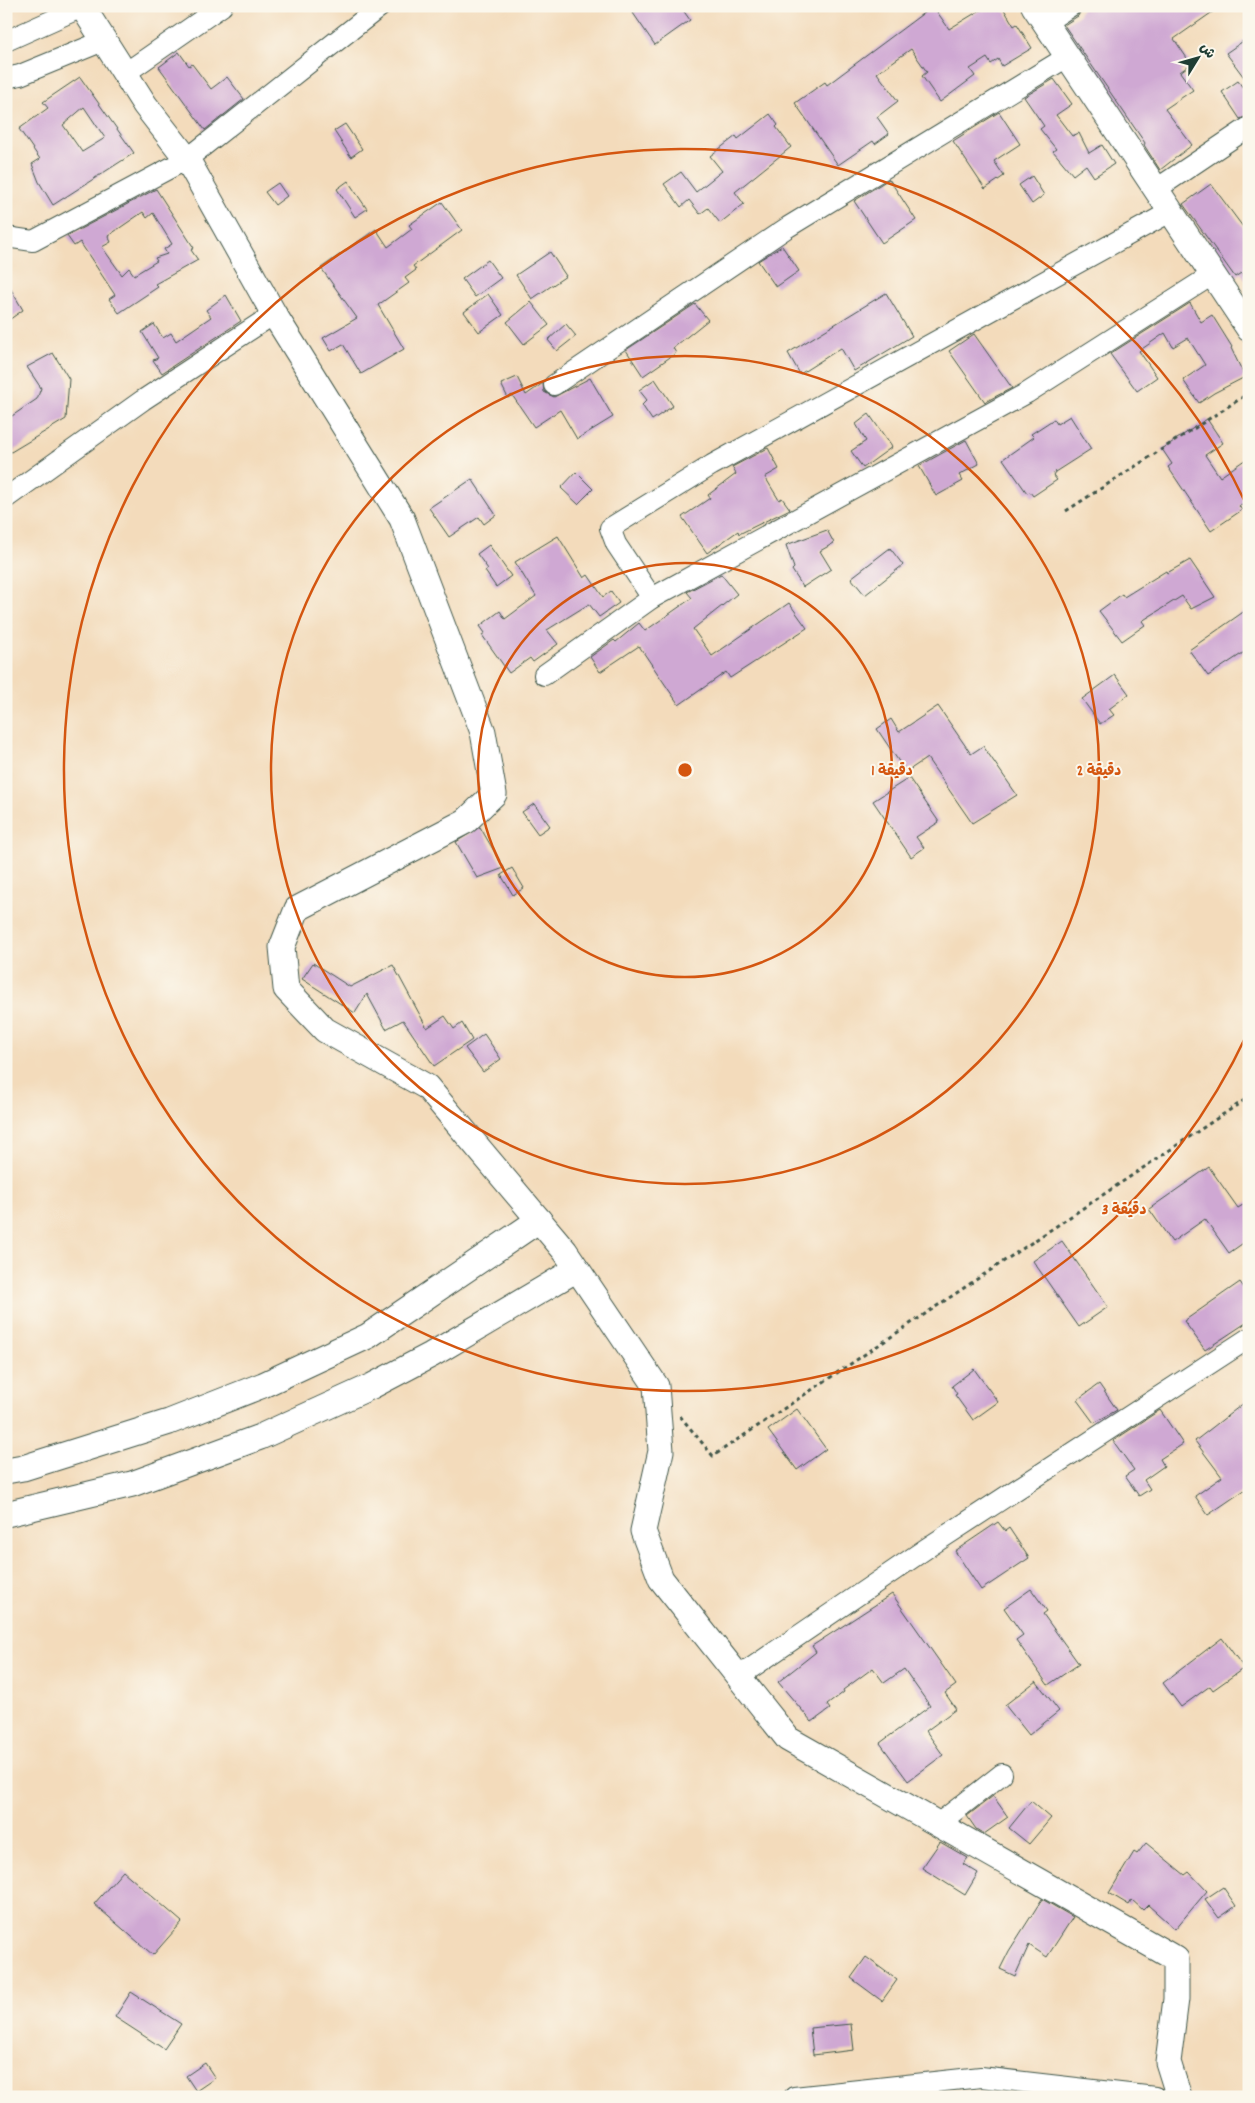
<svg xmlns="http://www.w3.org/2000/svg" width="1255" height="2103" font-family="Dekko,'Playpen Sans Arabic',sans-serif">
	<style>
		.building { fill: #cfa8d3; fill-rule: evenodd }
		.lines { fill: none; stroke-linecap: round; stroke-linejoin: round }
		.minor-casing { stroke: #3f5548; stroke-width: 22 }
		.tertiary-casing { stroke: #3f5548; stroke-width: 27 }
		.path { stroke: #3f5548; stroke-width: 3; stroke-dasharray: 4 4; stroke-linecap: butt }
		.minor { stroke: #fff; stroke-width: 20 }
		.tertiary { stroke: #fff; stroke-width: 25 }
		.ring { fill: none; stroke: #d45610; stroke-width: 2.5 }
		.centre { fill: #d45610; stroke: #fbf7ec; stroke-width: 2.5 }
		.ring-label { font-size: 15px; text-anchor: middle; font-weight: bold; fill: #d45610; stroke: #fbf7ec; stroke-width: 4; stroke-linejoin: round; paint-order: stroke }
	</style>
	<rect width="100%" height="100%" fill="#fbf7ec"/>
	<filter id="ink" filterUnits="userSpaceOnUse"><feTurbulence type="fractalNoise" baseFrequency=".02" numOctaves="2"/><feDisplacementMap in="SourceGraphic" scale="10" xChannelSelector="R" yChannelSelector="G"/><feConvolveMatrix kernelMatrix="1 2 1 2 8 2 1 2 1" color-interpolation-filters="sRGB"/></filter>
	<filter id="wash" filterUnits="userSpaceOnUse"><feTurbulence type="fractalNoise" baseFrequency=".0096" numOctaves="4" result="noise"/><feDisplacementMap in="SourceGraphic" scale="20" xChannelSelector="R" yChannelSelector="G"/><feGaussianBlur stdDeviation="1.12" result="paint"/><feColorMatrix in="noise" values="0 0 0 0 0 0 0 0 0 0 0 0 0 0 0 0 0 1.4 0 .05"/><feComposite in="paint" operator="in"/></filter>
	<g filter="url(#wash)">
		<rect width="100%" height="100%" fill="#f3dbbb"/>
		<g id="blocks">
			<g class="building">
				<path d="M643,6h37l10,14 -35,25 -22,-32z"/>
				<path d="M933,6l16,23 38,-23h15l12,20 3,-2 15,24 -30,18 -4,-7 -7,5 -4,-6 -17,11 5,7 -35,26 -18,-26 5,-4 -16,-23 -34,24 21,28 -21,16 12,17 -14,10 -2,-3 -35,24 -43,-62 30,-21 2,3z"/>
				<path d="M1083,6h138l-47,33 17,25 -11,8 13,18 -28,19 27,36 -32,25 -16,-25 1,-2 -81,-118 14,-9z"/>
				<path d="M1249,37v47l-23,-31z"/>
				<path d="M179,52l10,14 3,-2 19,25 16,-12 17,22 -39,31 -46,-63z"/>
				<path d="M80,77l54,76 -81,52 -14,-23 -7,-18 8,-5 -21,-30 29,-21 -5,-6zM84,107l21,31 -23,14 -19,-27z"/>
				<path d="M1054,79l18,25 -16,11 16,21 7,-3 10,20 13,-8 12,19 -20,13 -8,-12 -13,10 -20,-24 3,-2 -16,-20 4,-3 -20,-29z"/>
				<path d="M1238,81l11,15v19l-9,4 -18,-27z"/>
				<path d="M999,112l21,32 -26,17 10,15 -19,13 -32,-48z"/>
				<path d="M770,114l8,11 -2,2 15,20 -56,45 9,12 -24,19 -12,-15 -8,6 -11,-14 -8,7 -17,-23 17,-12 15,20 26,-21 -12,-15 26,-20 2,3z"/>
				<path d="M345,124l17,25 -11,8 -17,-26z"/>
				<path d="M1032,176l12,19 -12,9 -13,-19z"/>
				<path d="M889,179l27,41 -34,23 -28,-42z"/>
				<path d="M348,181l19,28 -12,8 -18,-28z"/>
				<path d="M278,183l9,13 -12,9 -10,-13z"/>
				<path d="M1211,184l38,51v49l-8,-11 -6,4 -52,-73z"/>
				<path d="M156,189l38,59 -3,2 7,10 -43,24 3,3 -39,26 -10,-14 6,-4 -35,-53 -6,4 -7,-10zM143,212l4,6 6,-5 19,31 -8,5 3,5 -12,4 2,3 -23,14 -5,-7 -7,7 -20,-28 9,-5 -3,-6z"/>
				<path d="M442,202l20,28 -49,36 3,4 -11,8 4,5 -31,22 26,44 -43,25 -18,-30 -12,7 -8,-13 34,-20 -36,-50 55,-39 12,18 24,-18 -3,-4z"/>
				<path d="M782,246l17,25 -23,16 -18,-26z"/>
				<path d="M550,252l16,24 -34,23 -16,-24z"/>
				<path d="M488,260l13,18 -26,19 -13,-18z"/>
				<path d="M6,281l17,29 -17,12z"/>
				<path d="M886,293l26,43 -58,35 -13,-23 -41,26 -12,-21z"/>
				<path d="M488,294l15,21 -24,17 -15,-20z"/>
				<path d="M226,295l15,26 -79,52 -9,-13 5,-2 -16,-26 12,-8 9,14 8,-5 5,8 35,-24 -5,-7z"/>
				<path d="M531,302l18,23 -25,19 -17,-22z"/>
				<path d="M1190,303l11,19 11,-7 20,32 -1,1 14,29 -31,16 -15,10 -16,-23 22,-15 -17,-27 -15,9 -8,-14 -26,18 18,26 -20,14 -27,-37z"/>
				<path d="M695,304l13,16 -35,28 3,5 -33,23 -17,-26z"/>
				<path d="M566,324l10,12 -19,15 -9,-11z"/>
				<path d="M974,334l38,54 -27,14 -36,-51z"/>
				<path d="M53,353l16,26 -3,40 -60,36v-35l31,-21 4,-11 -14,-21z"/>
				<path d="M517,377l9,18 17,-12 1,9 10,5 36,-19 23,39 -36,22 -17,-29 -26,17 -22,-32 -4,3 -7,-14z"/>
				<path d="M655,379l18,27 -21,14 -10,-15 5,-5 -8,-10z"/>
				<path d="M869,414l23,33 -29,21 -12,-17 15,-10 -10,-17z"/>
				<path d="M1070,416l21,33 -36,23 -2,3 4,5 -24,16 -3,-4 -3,1 -24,-34 31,-22 -3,-3 23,-15 3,5z"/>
				<path d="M1207,419l16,24 -18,12 15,22 29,-20v42l-10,7 3,4 -31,21 -43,-64 4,-3 -10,-15z"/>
				<path d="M966,440l13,24 -20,11 4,6 -27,15 -17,-30z"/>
				<path d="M768,448l11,21 -14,8 14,23 3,-2 8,11 -51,25 -1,-3 -31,22 -25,-36 28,-19 -2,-3 28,-21 -4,-7z"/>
				<path d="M576,472l17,17 -15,15 -17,-16z"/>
				<path d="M472,479l24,36 -12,9 -5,-7 -30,20 -20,-29z"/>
				<path d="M827,530l7,13 -14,8 11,18 -28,18 -11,-17 2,-2 -8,-23z"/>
				<path d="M558,536l26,42 4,-3 15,22 8,-6 8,12 -20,14 -10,-13 -42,26 11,14 -25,18 -3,-4 -21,15 -27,-38 3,-2 -5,-7 20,-15 5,8 31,-23 -21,-34z"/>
				<path d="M489,545l22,31 -15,11 -11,-16 3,-2 -11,-15z"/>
				<path d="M890,548l13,17 -38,30 -14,-17z"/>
				<path d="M1190,560l25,37 -24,12 -9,-13 -40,25 3,4 -23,16 -23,-30 23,-17 2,3 42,-26 1,2z"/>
				<path d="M721,574l16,20 -44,35 19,27 77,-53 18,25 -77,50 -4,-6 -47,33 -40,-59 -39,26 -10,-15 24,-17 2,2 23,-19 6,8 47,-33 -5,-6z"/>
				<path d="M1249,608v41l-41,27 -19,-26z"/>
				<path d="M1115,675l14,19 -20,15 5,6 -14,9 -18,-25z"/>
				<path d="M938,706l33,48 12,-8 34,49 -45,28 -45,-65 -21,14 -29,-43 14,-10 8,13z"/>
				<path d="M909,778l30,44 -23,15 8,11 -13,9 -38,-56z"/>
				<path d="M534,804l16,22 -12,8 -16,-22z"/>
				<path d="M480,827l24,41 -27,10 -21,-36z"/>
				<path d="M512,868l12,20 -11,7 -12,-20z"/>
				<path d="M313,963l37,24 43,-22 34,63 18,-12 9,13 8,-6 10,17 -38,26 -31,-46 -17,9 -19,-35 -12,19 -53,-34z"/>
				<path d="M484,1034l17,25 -18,13 -18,-24z"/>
				<path d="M1209,1167l29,41 11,-7v38l-20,14 -24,-34 -33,23 -23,-33z"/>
				<path d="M1062,1241l46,66 -29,20 -46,-66z"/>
				<path d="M1240,1282l9,13v26l-44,29 -21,-29z"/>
				<path d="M974,1369l24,33 -25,18 -18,-25 2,-1 -5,-8z"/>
				<path d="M1099,1384l18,26 -23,13 -17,-23z"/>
				<path d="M1249,1399v88l-41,28 -13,-19 27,-19 -27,-36z"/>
				<path d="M797,1409l29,40 -29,21 -29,-40z"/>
				<path d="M1160,1410l23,34 -23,15 4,7 -20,14 6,9 -11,7 -14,-20 9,-6 -21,-29z"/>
				<path d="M998,1522l7,9 4,-3 20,30 -48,32 -26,-39z"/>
				<path d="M1031,1589l16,22 -4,3 36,50 -31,21 -32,-45 7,-5 -19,-27z"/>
				<path d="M892,1594l64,91 -11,8 11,16 -30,22 17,24 -35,26 -28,-38 50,-37 -26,-37 -20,14 -11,-15 -30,22 1,2 -17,13 3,4 -18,13 -34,-40 38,-30 -4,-6z"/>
				<path d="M1222,1638l22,30 -31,22 -3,-4 -29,21 -18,-24z"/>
				<path d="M1036,1681l23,30 -30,24 -24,-30z"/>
				<path d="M993,1796l15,21 -24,17 -8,-5 -9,-13z"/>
				<path d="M1031,1801l20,17 -22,26 -20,-16z"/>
				<path d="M940,1842l28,16 -5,6 15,9 -13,22 -43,-27z"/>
				<path d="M1146,1843l39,32 4,-3 18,19 -32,38 -27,-24 -5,5 -11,-10 -3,5 -20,-12 25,-41 3,2z"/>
				<path d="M123,1871l59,51 -29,33 -59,-51z"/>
				<path d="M1223,1887l13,19 -17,12 -14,-19z"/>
				<path d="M1042,1899l31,18 -26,40 -18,-12 -14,31 -15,-7 9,-18z"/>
				<path d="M866,1957l31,23 -15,21 -31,-23z"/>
				<path d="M131,1992l50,32 -17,25 -49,-32z"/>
				<path d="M851,2024l3,26 -41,5 -3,-27z"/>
				<path d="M205,2063l10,15 -19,13 -10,-15z"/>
			</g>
		</g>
	</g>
	<g filter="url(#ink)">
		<use href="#blocks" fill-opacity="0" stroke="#3f5548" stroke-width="1"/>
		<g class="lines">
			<defs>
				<g id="minor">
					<path d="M1045,23l26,-17"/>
					<path d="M6,41l76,-34"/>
					<path d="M124,74l98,-68"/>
					<path d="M6,78l14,-3 83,-34"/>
					<path d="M1155,190l94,-63"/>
					<path d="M6,237l27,4 154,-82 194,-153"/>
					<path d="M554,385l234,-158 279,-170"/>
					<path d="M6,498l137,-98 131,-86"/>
					<path d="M652,598l-36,-54 -6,-16 102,-63 458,-253"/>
					<path d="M544,675l108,-77 375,-205 185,-118"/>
					<path d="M738,1677l189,-129 322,-210"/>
					<path d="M938,1824l64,-50"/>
					<path d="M794,2097l187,-20 174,20"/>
				</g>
				<g id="tertiary">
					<path d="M82,6l63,99 42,54 87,155 128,205 81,213 11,62 -28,27 -169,88 -15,38 4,42 39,41 102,57 138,164 91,135 5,65 -18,80 18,48 127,160 388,220v40l-8,63 11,35"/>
					<path d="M1034,6l215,323"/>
					<path d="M6,1471l17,-3 146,-46 94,-37 105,-49 171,-116"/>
					<path d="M6,1514l126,-30 128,-47 112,-51 59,-31 146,-86"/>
				</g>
			</defs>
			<use href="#minor" class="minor-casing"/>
			<use href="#tertiary" class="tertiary-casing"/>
			<g class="path">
				<path d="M1066,511l183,-118"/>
				<path d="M680,1416l33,40 536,-359"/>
			</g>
			<use href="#minor" class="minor"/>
			<use href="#tertiary" class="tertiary"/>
		</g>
	</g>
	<g class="ring">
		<circle cx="685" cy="770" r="207"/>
		<circle cx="685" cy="770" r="414"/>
		<path d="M1248 1032A621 621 0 1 1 1248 508"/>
	</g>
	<circle cx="685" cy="770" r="8" class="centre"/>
	<g class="ring-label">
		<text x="892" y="775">1 دقيقة</text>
		<text x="1099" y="775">2 دقيقة</text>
		<text x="1124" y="1214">3 دقيقة</text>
	</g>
	<rect width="1255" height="2103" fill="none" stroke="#fbf7ec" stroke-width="25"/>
	<g transform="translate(1198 58) rotate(53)" stroke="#fbf7ec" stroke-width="4" paint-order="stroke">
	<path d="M0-4L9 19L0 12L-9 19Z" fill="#1f3d34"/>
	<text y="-8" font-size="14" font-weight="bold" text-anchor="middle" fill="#1f3d34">ش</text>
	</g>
</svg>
